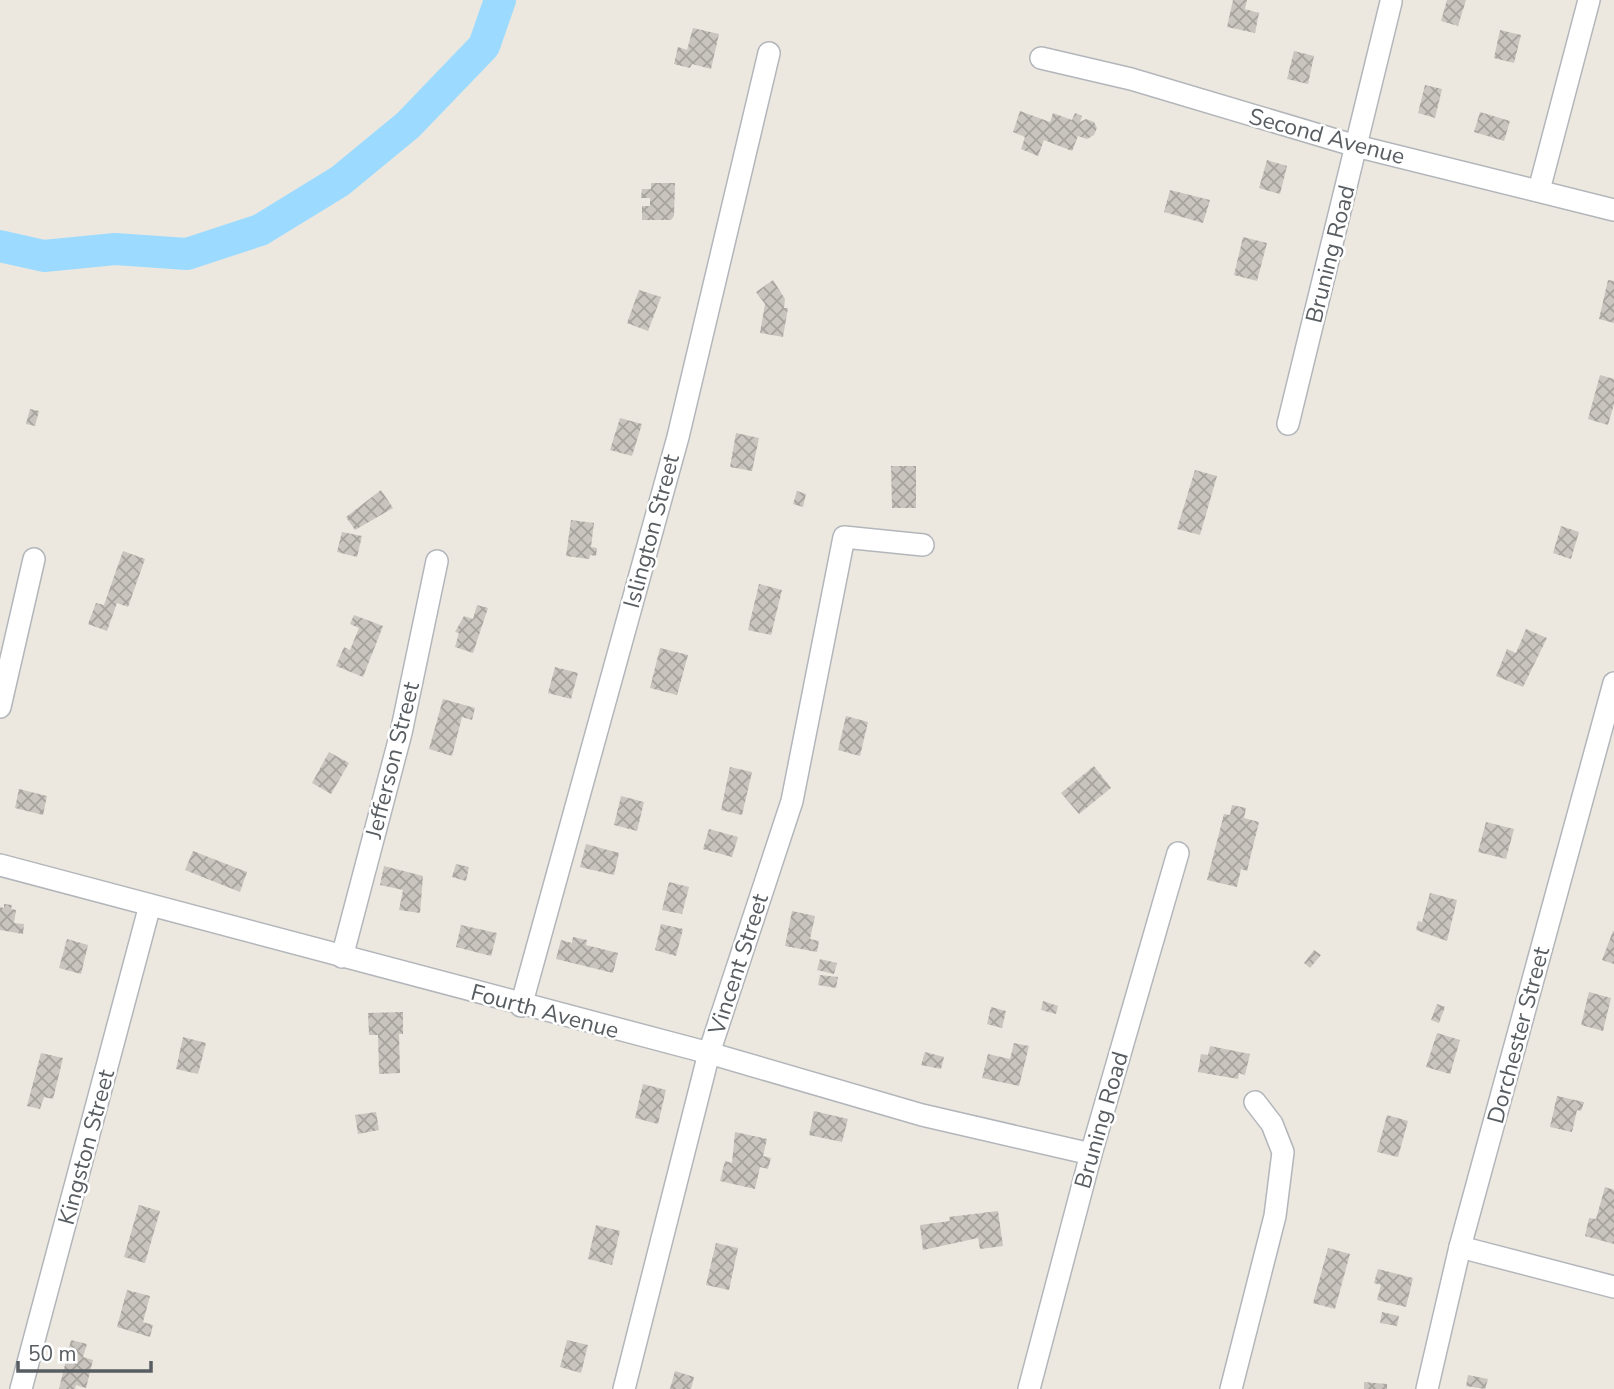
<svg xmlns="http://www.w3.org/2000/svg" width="1614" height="1389" font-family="'Nunito Sans',sans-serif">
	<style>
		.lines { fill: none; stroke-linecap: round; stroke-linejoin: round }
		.river { stroke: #9cdbff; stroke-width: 32 }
		.building { fill: url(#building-cross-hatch) }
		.minor-casing { stroke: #b2b6bb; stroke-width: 24 }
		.minor { stroke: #fff; stroke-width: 21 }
		.labels { text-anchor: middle; stroke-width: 5; stroke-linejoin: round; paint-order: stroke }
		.street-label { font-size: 23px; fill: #585d61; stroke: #fff }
	</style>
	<defs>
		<pattern id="building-cross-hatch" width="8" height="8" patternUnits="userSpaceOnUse" patternTransform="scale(1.75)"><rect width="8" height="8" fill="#c9c5be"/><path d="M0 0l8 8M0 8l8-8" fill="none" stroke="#a6a39e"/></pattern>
	</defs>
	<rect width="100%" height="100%" fill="#ece8df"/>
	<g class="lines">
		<path class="river" d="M0,246l44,10 71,-7 72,5 73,-24 80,-49 68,-56 76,-79 16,-46"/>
	</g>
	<g class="building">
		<path d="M1233,0h14l-2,9 14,4 -4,20 -28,-6z"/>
		<path d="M1447,0h19l-8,26 -17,-5z"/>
		<path d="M693,28l26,6 -8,35 -19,-5 -2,4 -16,-4 4,-17 9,3z"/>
		<path d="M1500,30l21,5 -7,28 -20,-5z"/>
		<path d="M1294,51l20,5 -6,28 -21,-5z"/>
		<path d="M1425,85l17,4 -7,29 -17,-5z"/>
		<path d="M1020,111l30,11 3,-9 19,7 3,-7 7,3 -2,6 6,-3 8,3 3,6 -3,7 -7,4 -9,-3 -6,15 -28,-11 -6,16 -17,-7 4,-12 -12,-5z"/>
		<path d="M1480,112l30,9 -6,20 -30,-9z"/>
		<path d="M1267,160l20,6 -7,28 -21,-6z"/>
		<path d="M651,183h24l-1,33 -3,4h-29v-14h8v-8h-9l1,-9h9z"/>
		<path d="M1170,190l40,10 -7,23 -39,-11z"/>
		<path d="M1243,237l24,6 -10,38 -23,-6z"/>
		<path d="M773,280l12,19 -1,9h4l-5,29 -23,-4 5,-29 -9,-12z"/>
		<path d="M1608,280l6,1v42l-15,-4z"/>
		<path d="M639,290l22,7 -13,34 -21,-8z"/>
		<path d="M1600,375l14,4v25l-6,21 -20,-6z"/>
		<path d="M30,409l9,2 -4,15 -9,-2z"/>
		<path d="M620,418l22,6 -10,32 -22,-6z"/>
		<path d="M736,433l23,5 -7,33 -22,-4z"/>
		<path d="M891,466h25v42h-24z"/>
		<path d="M1195,470l22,6 -17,59 -23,-6z"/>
		<path d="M381,490l12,18 -38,22 -9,-13z"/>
		<path d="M797,491l9,3 -3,13 -10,-3z"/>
		<path d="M571,520l23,3 -3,24 6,1 -1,8 -6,-1 -1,4 -23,-3z"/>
		<path d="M1561,526l18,6 -8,27 -18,-6z"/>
		<path d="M342,532l20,4 -5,21 -20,-5z"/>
		<path d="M123,551l22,8 -17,48 -11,-4 -10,28 -19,-7 8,-21 8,2z"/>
		<path d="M759,584l23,6 -11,45 -23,-5z"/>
		<path d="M477,605l11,3 -15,45 -18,-6 4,-14 -4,-1 9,-16 9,3z"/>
		<path d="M354,615l29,11 -20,51 -27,-11 8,-19 6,3 9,-22 -9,-4z"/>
		<path d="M1526,629l21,9 -24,49 -27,-11 11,-27 9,4z"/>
		<path d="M660,648l28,7 -11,40 -27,-7z"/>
		<path d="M555,667l23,6 -7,26 -23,-6z"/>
		<path d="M443,699l32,9 -3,12 -10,-3 -10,39 -23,-7z"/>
		<path d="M846,716l22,6 -8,34 -22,-6z"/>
		<path d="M329,752l20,11 -18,31 -19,-11z"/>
		<path d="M1094,766l17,22 -32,26 -18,-21z"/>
		<path d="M730,767l22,5 -10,43 -21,-5z"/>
		<path d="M19,789l28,7 -4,19 -28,-7z"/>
		<path d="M621,796l23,6 -7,29 -23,-6z"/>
		<path d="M1232,805l14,3 -2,10 15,4 -12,49 -6,-2 -4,18 -30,-7 17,-66 6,1z"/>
		<path d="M1486,822l28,7 -8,30 -28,-7z"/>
		<path d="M709,829l29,8 -6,20 -29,-8z"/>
		<path d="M586,844l33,9 -5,22 -34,-8z"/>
		<path d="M193,851l54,21 -7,20 -55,-22z"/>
		<path d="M456,864l13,3 -3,14 -14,-4z"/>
		<path d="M384,866l39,10 -3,37 -21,-3 4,-20 -23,-5z"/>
		<path d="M669,882l20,5 -7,27 -20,-4z"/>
		<path d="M1430,893l27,7 -10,41 -31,-11 2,-9 4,1z"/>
		<path d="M4,904l8,1 -1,4 5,1 -2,13 10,1 -1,10 -23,-4v-23l4,1z"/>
		<path d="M792,911l23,5 -5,23 9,2 -2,11 -32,-6z"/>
		<path d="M661,924l22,5 -7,27 -21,-6z"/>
		<path d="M461,925l36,8 -6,23 -35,-9z"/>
		<path d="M1613,931h1v33l-12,-4z"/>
		<path d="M573,937l14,3 -1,5 32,8 -5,20 -57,-14 5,-19 11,3z"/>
		<path d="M67,939l21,6 -7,29 -22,-6z"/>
		<path d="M1314,950l7,5 -11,13 -6,-5z"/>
		<path d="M820,959l17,4 -3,11 -17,-4z"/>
		<path d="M820,975l18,2 -2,11 -18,-3z"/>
		<path d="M1589,992l22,6 -8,33 -22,-6z"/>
		<path d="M1043,1001l15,5 -2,8 -15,-4z"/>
		<path d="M1437,1004l8,3 -6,16 -8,-3z"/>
		<path d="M991,1007l15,4 -4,17 -15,-4z"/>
		<path d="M403,1012v22h-4l1,39 -21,1 -1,-39h-9l-1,-22z"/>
		<path d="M1437,1033l23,7 -10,34 -24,-7z"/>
		<path d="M183,1037l23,6 -8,31 -22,-5z"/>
		<path d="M1014,1043l15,3 -10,40 -37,-8 6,-24 22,5z"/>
		<path d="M1210,1046l40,8 -5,21 -6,-2 -1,6 -40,-7 3,-18 7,1z"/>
		<path d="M925,1052l19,5 -3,12 -20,-4z"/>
		<path d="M41,1053l22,5 -10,41 -9,-2 -4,12 -13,-3z"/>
		<path d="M643,1084l23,6 -8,34 -23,-6z"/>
		<path d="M1557,1096l27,6 -3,9 -4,-1 -5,22 -22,-5z"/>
		<path d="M814,1111l34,8 -6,23 -33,-7z"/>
		<path d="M376,1112l3,18 -21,4 -3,-19z"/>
		<path d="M1387,1115l21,6 -10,36 -21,-5z"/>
		<path d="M735,1132l32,7 -4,17 8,2 -3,11 -8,-2 -5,22 -35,-8 5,-20 7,2z"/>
		<path d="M1605,1187l9,3v54l-29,-8 4,-18 7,1z"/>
		<path d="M139,1205l21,6 -15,52 -21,-6z"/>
		<path d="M998,1211l5,35 -23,3 -2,-11 -55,12 -3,-25 30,-4 -1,-4z"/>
		<path d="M596,1225l24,6 -8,34 -24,-6z"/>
		<path d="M716,1243l22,5 -9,42 -23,-5z"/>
		<path d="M1328,1248l22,6 -15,55 -22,-6z"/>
		<path d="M1378,1269l35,9 -7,29 -29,-7 4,-15 -7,-2z"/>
		<path d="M127,1290l23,6 -7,26 10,3 -3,12 -33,-10z"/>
		<path d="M1382,1312l17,4 -2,10 -17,-3z"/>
		<path d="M71,1340l16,4 -4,13 10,3 -7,28 -10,-3 -1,4h-16z"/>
		<path d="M567,1340l21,5 -7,28 -21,-6z"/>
		<path d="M675,1371l19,6 -3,12h-21z"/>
		<path d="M1468,1375l20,4 -3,10 -19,-3z"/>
		<path d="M1364,1382l23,2v5h-23z"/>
	</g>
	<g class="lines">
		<defs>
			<g id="minor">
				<path d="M1041,58l90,21 225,67 258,64"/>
				<path d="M1539,190l50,-190"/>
				<path d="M1288,424l103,-422"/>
				<path d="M0,707l34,-148"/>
				<path d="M0,865l709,188 213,62 169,39"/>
				<path d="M342,957l59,-224 36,-172"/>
				<path d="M521,1006l157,-569 91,-384"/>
				<path d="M1460,1247l154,40"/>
				<path d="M21,1389l129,-484"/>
				<path d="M624,1389l85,-336 83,-252 52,-264 79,8"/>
				<path d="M1029,1389l62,-235 87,-301"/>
				<path d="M1231,1389l44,-173 8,-64 -11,-28 -17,-22"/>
				<path d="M1427,1389l33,-142 154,-564"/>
			</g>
		</defs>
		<use href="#minor" class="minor-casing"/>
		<use href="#minor" class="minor"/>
	</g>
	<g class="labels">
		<g class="street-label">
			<text transform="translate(1327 136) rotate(15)" y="8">Second Avenue</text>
			<text transform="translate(1330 254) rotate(-76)" y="8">Bruning Road</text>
			<text transform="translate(651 531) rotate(-75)" y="8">Islington Street</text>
			<text transform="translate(392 760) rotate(-76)" y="8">Jefferson Street</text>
			<text transform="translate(738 964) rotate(-72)" y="8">Vincent Street</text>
			<text transform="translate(545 1011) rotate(15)" y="8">Fourth Avenue</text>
			<text transform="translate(1518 1035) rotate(-75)" y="8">Dorchester Street</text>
			<text transform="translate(1101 1120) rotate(-74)" y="8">Bruning Road</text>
			<text transform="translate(86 1147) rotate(-75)" y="8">Kingston Street</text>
		</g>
	</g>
	<path d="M18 1361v10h133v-10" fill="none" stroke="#585d61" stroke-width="3.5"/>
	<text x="28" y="1361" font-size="21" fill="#585d61" stroke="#ffffff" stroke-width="5" paint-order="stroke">50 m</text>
</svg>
